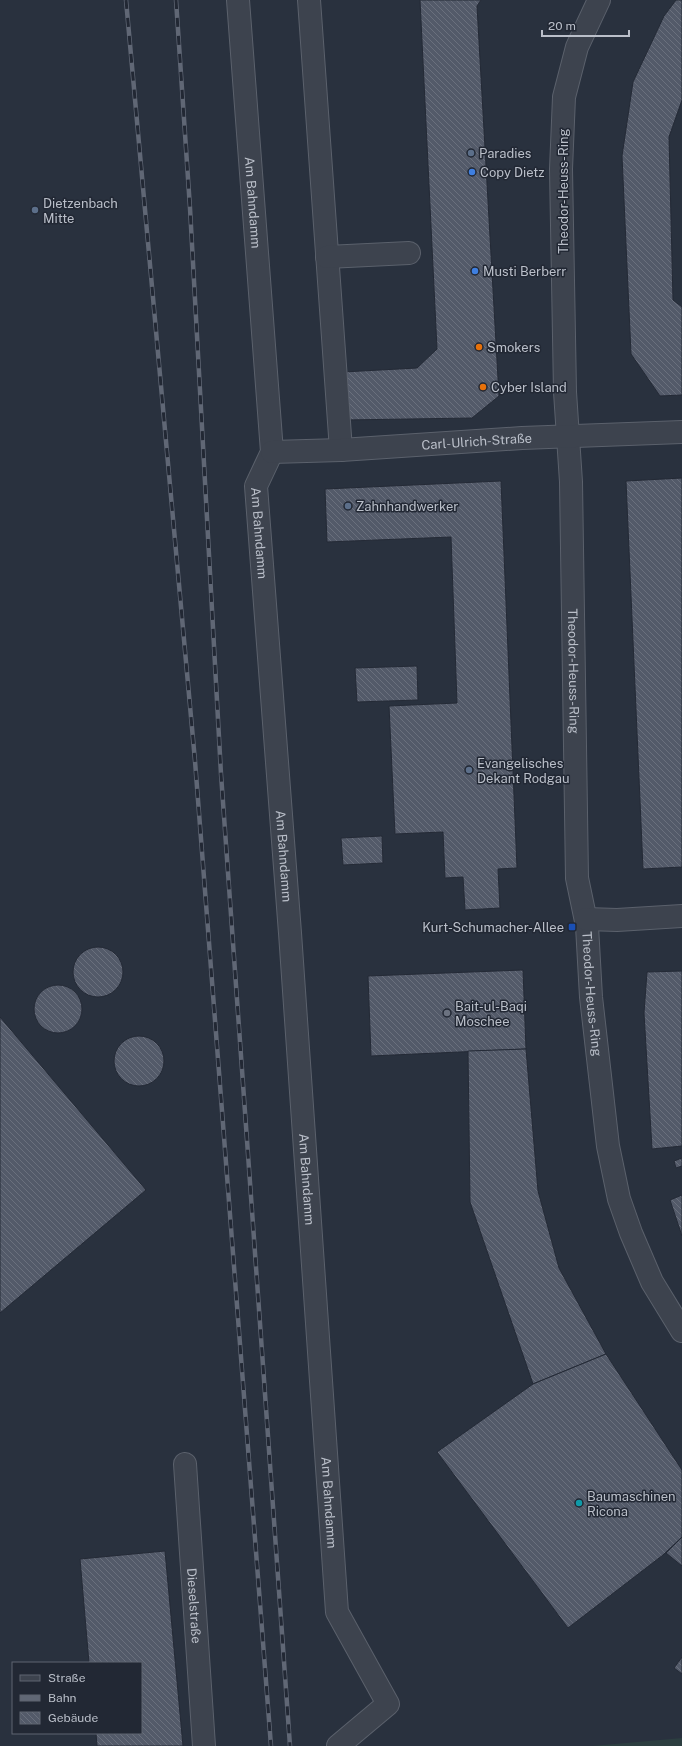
<svg xmlns="http://www.w3.org/2000/svg" width="682" height="1746" font-family="'Public Sans',sans-serif">
	<style>
		.grass { fill: #2c3e40 }
		.building { fill: url(#building-back-hatch); stroke: #242a36 }
		.lines { fill: none; stroke-linecap: round; stroke-linejoin: round }
		.minor-casing { stroke: #5b616c; stroke-width: 24 }
		.minor { stroke: #3d434e; stroke-width: 22 }
		.rail-casing { stroke: #606775; stroke-width: 4.5 }
		.rail { stroke: #222834; stroke-width: 3; stroke-dasharray: 9; stroke-linecap: butt }
		.service-dot { fill: #5c6f8a; stroke: #222834; stroke-width: 1.5 }
		.shop-dot { fill: #3f7fe0; stroke: #222834; stroke-width: 1.5 }
		.food-dot { fill: #e8710a; stroke: #222834; stroke-width: 1.5 }
		.transit-dot { fill: #1a4fb4; stroke: #222834; stroke-width: 1.5 }
		.worship-dot { fill: #6b7280; stroke: #222834; stroke-width: 1.5 }
		.culture-dot { fill: #0f9aa8; stroke: #222834; stroke-width: 1.5 }
		.labels { text-anchor: middle; stroke-width: 3; stroke-linejoin: round; paint-order: stroke }
		.poi-label { font-size: 13px; fill: #babfc9; stroke: #222834; text-anchor: start }
		.street-label { font-size: 13px; fill: #babfc9; stroke: #222834 }
	</style>
	<defs>
		<pattern id="building-back-hatch" width="6" height="6" patternUnits="userSpaceOnUse"><rect width="6" height="6" fill="#535a69"/><path d="M-1 5l2 2M0 0l6 6M5-1l2 2" fill="none" stroke="#6a707d"/></pattern>
	</defs>
	<rect width="100%" height="100%" fill="#29313e"/>
	<path class="grass" d="M682,1738v8h-90z"/>
	<g class="building">
		<path d="M420,0h61l-4,6 22,390 -27,22 -127,2 -2,-48 74,-4 20,-19z"/>
		<path d="M676,0h6v100l-13,37 4,163 9,7v88l-22,1 -29,-42 -9,-198 11,-74 31,-66z"/>
		<path d="M682,478v389l-39,2 -17,-388z"/>
		<path d="M501,481l16,387 -19,1 2,39 -35,2 -2,-33 -18,1 -2,-46 -48,2 -6,-128 68,-3 -6,-166 -124,5 -2,-53z"/>
		<path d="M417,666l1,34 -61,2 -2,-34z"/>
		<path d="M382,836l1,27 -40,2 -2,-27z"/>
		<circle cx="98" cy="972" r="25"/>
		<path d="M523,970l3,79 -155,7 -3,-80z"/>
		<path d="M682,971v175l-30,3 -8,-136 3,-41z"/>
		<circle cx="58" cy="1009" r="24"/>
		<path d="M0,1017l146,173 -146,123z"/>
		<circle cx="139" cy="1061" r="25"/>
		<path d="M526,1049l12,142 21,77 47,86 -73,30 -63,-182 -2,-151z"/>
		<path d="M682,1158v8l-6,2 -2,-7z"/>
		<path d="M682,1195v41l-12,-36z"/>
		<path d="M606,1354l76,116v67l-19,18 -95,73 -131,-176 96,-68z"/>
		<path d="M682,1537v29l-16,-13z"/>
		<path d="M165,1551l18,195h-86l-1,-13h45v-70h-52l-9,-104z"/>
		<path d="M682,1657v17l-8,-6z"/>
	</g>
	<g class="lines">
		<defs>
			<g id="minor">
				<path id="s1" d="M238,0l34,452 -16,34 34,447 47,679 51,92 -50,42"/>
				<path d="M309,0l32,450"/>
				<path id="s2" d="M599,0l-22,47 -13,50 -3,72 4,223 6,90 6,396 10,48 4,71 17,149 11,53 12,34 21,49 30,49"/>
				<path d="M327,257l82,-4"/>
				<path id="s3" d="M272,452l69,-2 181,-12 160,-6"/>
				<path d="M586,919l31,1 65,-4"/>
				<path id="s4" d="M185,1464l19,282"/>
			</g>
		</defs>
		<use href="#minor" class="minor-casing"/>
		<use href="#minor" class="minor"/>
		<defs>
			<g id="rail">
				<path d="M126,0l69,761 76,985"/>
				<path d="M176,0l14,208 31,566 69,972"/>
			</g>
		</defs>
		<use href="#rail" class="rail-casing"/>
		<use href="#rail" class="rail"/>
	</g>
	<g class="service-dot">
		<circle cx="471" cy="153" r="4"/>
		<circle cx="35" cy="210" r="4"/>
		<circle cx="348" cy="506" r="4"/>
		<circle cx="469" cy="770" r="4"/>
	</g>
	<g class="shop-dot">
		<circle cx="472" cy="172" r="4"/>
		<circle cx="475" cy="271" r="4"/>
	</g>
	<g class="food-dot">
		<circle cx="479" cy="347" r="4"/>
		<circle cx="483" cy="387" r="4"/>
	</g>
	<rect class="transit-dot" x="568" y="923" width="8" height="8" rx="2"/>
	<circle class="worship-dot" cx="447" cy="1013" r="4"/>
	<circle class="culture-dot" cx="579" cy="1503" r="4"/>
	<g class="labels">
		<g class="poi-label">
			<text x="479" y="158">Paradies</text>
			<text x="480" y="177">Copy Dietz</text>
			<text x="43" y="208">Dietzenbach<tspan x="43" dy="15">Mitte</tspan></text>
			<text x="483" y="276">Musti Berberr</text>
			<text x="487" y="352">Smokers</text>
			<text x="491" y="392">Cyber Island</text>
			<text x="356" y="511">Zahnhandwerker</text>
			<text x="477" y="768">Evangelisches<tspan x="477" dy="15">Dekant Rodgau</tspan></text>
			<text x="564" y="932" text-anchor="end">Kurt-Schumacher-Allee</text>
			<text x="455" y="1011">Bait-ul-Baqi<tspan x="455" dy="15">Moschee</tspan></text>
			<text x="587" y="1501">Baumaschinen<tspan x="587" dy="15">Ricona</tspan></text>
		</g>
		<g class="street-label">
			<text transform="translate(563 191) rotate(-90)" y="5">Theodor-Heuss-Ring</text>
			<text dy="5" stroke="none"><textPath href="#s1" startOffset="203">Am Bahndamm</textPath></text>
			<text dy="5" stroke="none"><textPath href="#s3" startOffset="205">Carl-Ulrich-Straße</textPath></text>
			<text dy="5" stroke="none"><textPath href="#s1" startOffset="538">Am Bahndamm</textPath></text>
			<text dy="5" stroke="none"><textPath href="#s2" startOffset="678">Theodor-Heuss-Ring</textPath></text>
			<text dy="5" stroke="none"><textPath href="#s1" startOffset="862">Am Bahndamm</textPath></text>
			<text dy="5" stroke="none"><textPath href="#s2" startOffset="1002">Theodor-Heuss-Ring</textPath></text>
			<text dy="5" stroke="none"><textPath href="#s1" startOffset="1186">Am Bahndamm</textPath></text>
			<text dy="5" stroke="none"><textPath href="#s1" startOffset="1510">Am Bahndamm</textPath></text>
			<text dy="5" stroke="none"><textPath href="#s4" startOffset="142">Dieselstraße</textPath></text>
		</g>
	</g>
	<rect x="12" y="1662" width="130" height="72" fill="#222834" stroke="#5f6470"/>
	<rect x="20" y="1675" width="20" height="6" fill="#3d434e" stroke="#5f6470"/>
	<text x="48" y="1682" font-size="12" fill="#babfc9">Straße</text>
	<rect x="20" y="1695" width="20" height="6" fill="#606775" stroke="#5f6470"/>
	<text x="48" y="1702" font-size="12" fill="#babfc9">Bahn</text>
	<rect x="20" y="1712" width="20" height="12" fill="url(#building-back-hatch)" stroke="#5f6470"/>
	<text x="48" y="1722" font-size="12" fill="#babfc9">Gebäude</text>
	<path d="M542 30v6h87v-6" fill="none" stroke="#babfc9" stroke-width="2"/>
	<text x="548" y="30" font-size="12" fill="#babfc9" stroke="#222834" stroke-width="3" paint-order="stroke">20 m</text>
</svg>
